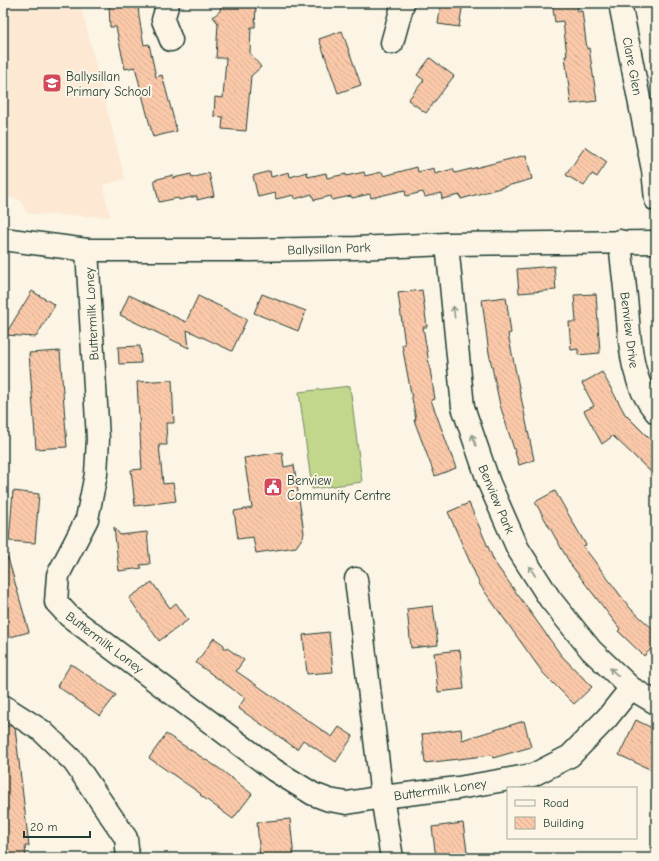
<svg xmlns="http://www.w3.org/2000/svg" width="659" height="861" font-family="'Comic Neue',sans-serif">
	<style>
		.built { fill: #fce8d3 }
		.pitch { fill: #c2d68c; stroke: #708a60 }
		.building { fill: url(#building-back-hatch); stroke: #1f3d34 }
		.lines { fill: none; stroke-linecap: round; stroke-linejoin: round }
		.minor-casing { stroke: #1f3d34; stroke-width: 25 }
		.minor { stroke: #fcf5e5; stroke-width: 22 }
		.oneway { stroke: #8e998c }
		.labels { text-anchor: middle; stroke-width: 4; stroke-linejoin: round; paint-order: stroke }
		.street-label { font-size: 13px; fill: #1f3d34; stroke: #fcf5e5 }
		.poi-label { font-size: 13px; fill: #1f3d34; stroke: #fcf5e5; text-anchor: start }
	</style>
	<defs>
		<pattern id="building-back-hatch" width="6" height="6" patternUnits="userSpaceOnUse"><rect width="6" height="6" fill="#fbc9aa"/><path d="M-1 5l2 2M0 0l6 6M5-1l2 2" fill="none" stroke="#d7ae93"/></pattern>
	</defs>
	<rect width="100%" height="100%" fill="#fcf5e5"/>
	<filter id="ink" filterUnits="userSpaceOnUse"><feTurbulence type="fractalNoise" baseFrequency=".025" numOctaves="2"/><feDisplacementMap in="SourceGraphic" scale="8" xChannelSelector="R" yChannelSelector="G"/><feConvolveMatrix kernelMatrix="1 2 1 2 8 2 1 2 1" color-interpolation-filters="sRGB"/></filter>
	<g filter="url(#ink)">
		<path class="built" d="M3,3h77l45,176 -22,6 7,32 -82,-3 -8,-14 -17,-4z"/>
		<path class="pitch" d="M350,386l12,96 -50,7 -13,-97z"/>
		<g class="building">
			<path d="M109,3h29l1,14 5,28 5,-1 7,33 6,-2 15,56 -24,6 -18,-70 -10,2 -9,-42h-6z"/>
			<path d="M221,3h35l-1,24h-4l-1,26 11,14 -10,9 -5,55 -24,-2 1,-12 -9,-1 1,-19 8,1 3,-40h-10l2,-35 -5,-6 7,-6z"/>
			<path d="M441,3h22l-4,24 -21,-3z"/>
			<path d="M552,3h25l1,9 4,-1 5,38 2,-1 8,53 -26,3 -6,-48h2l-4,-35 -8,1z"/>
			<path d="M342,31l19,54 -23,8 -19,-54z"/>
			<path d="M430,58l24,18 -28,37 -18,-13 16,-20 -7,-5z"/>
			<path d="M585,147l22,15 -10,15 -5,-3 -8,12 -18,-11z"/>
			<path d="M526,155l6,24 -71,20 -1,-4 -18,4 -1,-6 -16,4 -2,-5 -17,4 -1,-6 -34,8 -1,-4 -18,4 -1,-2 -19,4 -1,-4 -17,4 -2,-6 -17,5 -1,-4 -18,4 -1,-6 -17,4 -5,-21 17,-5 1,6 18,-5 1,5 17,-5 1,5 18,-4 1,5 19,-4v2l18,-4 1,4 17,-4 2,4 33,-9 1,5 16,-4 1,6 18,-5 2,4z"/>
			<path d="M209,173l5,23 -17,4v-4l-18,4 -1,-2 -19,4 -5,-22 19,-5v3l18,-4 1,4z"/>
			<path d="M554,266l2,24 -37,3 -2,-24z"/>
			<path d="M422,290l5,37h-4l12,72 -4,1 25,68 -21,8 -21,-56h2l-14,-75h3l-7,-52z"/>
			<path d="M32,291l23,14 -19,32 -31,-2z"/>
			<path d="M262,294l44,17 -8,20 -44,-18z"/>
			<path d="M596,294l4,59 -22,2v-6l-7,1 -2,-28h7l-2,-27z"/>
			<path d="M129,295l57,27 12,-26 49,23 -15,32 -45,-21 2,18 -69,-33z"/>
			<path d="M506,297l5,36 -3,1 26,126 -15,5 -19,-60 -11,-52 -7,-53z"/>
			<path d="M140,346l1,17 -22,1 -1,-17z"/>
			<path d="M60,351l7,96 -31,2 -7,-96z"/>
			<path d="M602,372l23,42 31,31v32l-43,-41 -11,8 -18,-33 10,-5 -12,-23z"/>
			<path d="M172,380l2,43h-8l1,22h-8l4,39 10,-1 3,18 -41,5 -4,-36 11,-1 -5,-87z"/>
			<path d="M282,452l2,15 10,-2 10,68 -1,4 -7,10 -40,6 -3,-16 -15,2 -4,-28 18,-3 -8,-50z"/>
			<path d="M13,491l26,3 -4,49 -26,-2z"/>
			<path d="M555,491l31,54 -3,1 47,62 26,24v12l-12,12 -26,-25 2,-2 -49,-64 -36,-63z"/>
			<path d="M469,503l26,60 66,92 31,32 -18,17 -31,-31 -63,-88 -32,-73z"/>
			<path d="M114,527l6,8 27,-3 3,32 -10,1 2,3 -23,3z"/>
			<path d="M8,558l21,74 -26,7v-80z"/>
			<path d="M152,582l18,26 6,-5 12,17 -29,21 -30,-43z"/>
			<path d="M433,606l5,39 -27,3 -4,-39z"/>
			<path d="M329,632l4,40 -26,2 -4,-39z"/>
			<path d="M214,638l10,7v3h3l17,12 -8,11 96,66 7,-10 14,9 -17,26 -33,-22 -6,9 -59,-41 7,-10 -49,-35z"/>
			<path d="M460,650l4,39 -26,3 -4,-39z"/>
			<path d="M71,664l45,31 -16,21 -43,-30z"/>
			<path d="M636,720l20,10v42l-37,-17z"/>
			<path d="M524,721l7,26 -38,11 -1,-3 -67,8 -3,-29 39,-5 1,11z"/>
			<path d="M3,726h8l4,2 14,118h-4l1,12h-23z"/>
			<path d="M166,734l54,35 32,25 -19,25 -33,-24 1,-1 -52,-36z"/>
			<path d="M290,819l4,39h-34l-3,-36z"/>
			<path d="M463,823l5,35h-32l-4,-31z"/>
		</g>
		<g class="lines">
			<defs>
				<g id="minor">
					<path d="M168,3l-5,17 8,20"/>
					<path d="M620,3l33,167 3,30"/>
					<path d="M392,43l11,-40"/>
					<path d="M3,239l84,11h165l104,-2 91,-4 209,-2"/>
					<path d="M620,241c2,23 5,45 7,67 3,37 4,75 29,104"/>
					<path d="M447,244l16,163 26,76 29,66 32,50 41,51 40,38 25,15"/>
					<path d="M87,250l11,189 -2,35 -9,45 -29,56 -2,27 13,14 205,154 39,24 16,6 18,3 35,-6 76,-9 75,-13 37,-19 37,-38 24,-30"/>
					<path d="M356,579l26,218 10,61"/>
					<path d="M3,706l39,25 32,31 52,76 2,20"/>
				</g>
			</defs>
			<use href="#minor" class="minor-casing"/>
			<use href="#minor" class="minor"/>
		</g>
		<defs><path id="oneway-shaft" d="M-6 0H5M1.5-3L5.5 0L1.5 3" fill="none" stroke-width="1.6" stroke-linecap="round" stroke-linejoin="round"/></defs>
		<g class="oneway">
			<use href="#oneway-shaft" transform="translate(454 312) rotate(-96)"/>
			<use href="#oneway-shaft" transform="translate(474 440) rotate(-109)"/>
			<use href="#oneway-shaft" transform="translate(532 571) rotate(-123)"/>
			<use href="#oneway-shaft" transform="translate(614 672) rotate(-137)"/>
		</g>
	</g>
	<defs>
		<symbol id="school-square" viewBox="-11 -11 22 22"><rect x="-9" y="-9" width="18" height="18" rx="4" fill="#d1495b" stroke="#fcf5e5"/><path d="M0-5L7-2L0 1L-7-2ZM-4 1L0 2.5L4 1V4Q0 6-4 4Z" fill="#fff"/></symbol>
		<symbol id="civic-square" viewBox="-11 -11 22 22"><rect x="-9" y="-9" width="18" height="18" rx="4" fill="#d1495b" stroke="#fcf5e5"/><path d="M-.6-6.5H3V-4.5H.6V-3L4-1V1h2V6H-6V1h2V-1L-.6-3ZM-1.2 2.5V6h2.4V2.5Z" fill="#fff"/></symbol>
	</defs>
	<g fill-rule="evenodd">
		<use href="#school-square" x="41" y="72" width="22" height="22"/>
		<use href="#civic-square" x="262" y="476" width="22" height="22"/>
	</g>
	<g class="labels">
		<g class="street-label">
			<text transform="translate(633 66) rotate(79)" y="5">Clare Glen</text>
			<text transform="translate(329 248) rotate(-2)" y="5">Ballysillan Park</text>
			<text transform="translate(91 314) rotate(-93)" y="5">Buttermilk Loney</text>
			<text transform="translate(630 330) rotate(83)" y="5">Benview Drive</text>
			<text transform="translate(497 499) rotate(67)" y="5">Benview Park</text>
			<text transform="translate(105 642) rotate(37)" y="5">Buttermilk Loney</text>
			<text transform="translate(440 789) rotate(-8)" y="5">Buttermilk Loney</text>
		</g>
		<g class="poi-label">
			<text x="66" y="81">Ballysillan<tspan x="66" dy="15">Primary School</tspan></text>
			<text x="287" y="485">Benview<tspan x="287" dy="15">Community Centre</tspan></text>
		</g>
	</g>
	<rect width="659" height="861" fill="none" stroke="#fcf5e5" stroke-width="16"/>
	<rect x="8" y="8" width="643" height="845" fill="none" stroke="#1f3d34" stroke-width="1.5" filter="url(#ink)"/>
	<rect x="507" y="787" width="130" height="52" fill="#fcf5e5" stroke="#a4ab9e"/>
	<rect x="515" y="800" width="20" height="6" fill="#fcf5e5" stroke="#a4ab9e"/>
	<text x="543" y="807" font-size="12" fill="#1f3d34">Road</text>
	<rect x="515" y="817" width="20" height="12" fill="url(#building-back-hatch)" stroke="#a4ab9e"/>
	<text x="543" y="827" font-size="12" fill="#1f3d34">Building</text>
	<path d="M24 831v6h66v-6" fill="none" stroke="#1f3d34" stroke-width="2"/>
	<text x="30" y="831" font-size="12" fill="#1f3d34" stroke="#fcf5e5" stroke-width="3" paint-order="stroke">20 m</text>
</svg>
